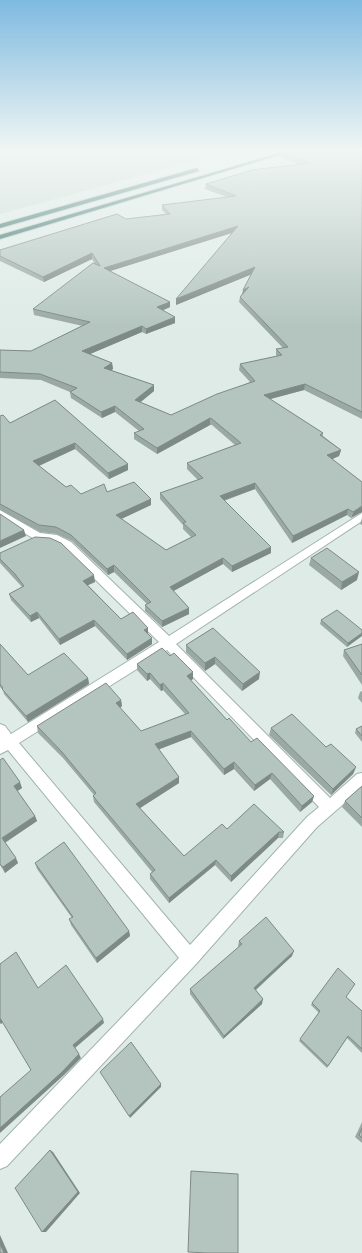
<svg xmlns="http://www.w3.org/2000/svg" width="362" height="1253" font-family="Cabin,sans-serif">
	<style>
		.built { fill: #cddad5 }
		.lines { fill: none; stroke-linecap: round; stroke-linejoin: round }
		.street-casing { stroke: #a1b3ad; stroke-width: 2 }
		.highway-casing { stroke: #c0c8c6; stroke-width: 2 }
		.street { fill: #fff; fill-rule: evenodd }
		.highway { fill: #2a685e; fill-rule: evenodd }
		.wall { fill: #9ba9a4; fill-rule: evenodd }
		.shaded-wall { fill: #7e8a86 }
		.building { fill: #b4c5bf; stroke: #7e8a86; fill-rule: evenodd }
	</style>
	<rect width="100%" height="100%" fill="#deebe6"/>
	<path class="built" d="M0,152h228l-228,62z"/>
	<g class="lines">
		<defs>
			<path id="street" d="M0,510l40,23 17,2 14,7 98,94 193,-123v8l-186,123 154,154 27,-24 5,-1v15l-45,39 -121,137 -189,202 -7,3v-25l179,-186 -171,-208 -8,4v-30l5,2 6,8 148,-92 -96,-94 -12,-7 -17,-2 -34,-21zM167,650l152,157 -12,10 -117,128 -171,-202z"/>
			<g id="highway">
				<path d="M283,152h6l-289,87v-4z"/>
				<path d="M197,168l2,3 -199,57v-4z"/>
			</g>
		</defs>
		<use href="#street" class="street-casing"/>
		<use href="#highway" class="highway-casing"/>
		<use href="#street" class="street"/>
		<use href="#highway" class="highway"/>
	</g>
	<g class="wall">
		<path d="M362,152v267l-58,-29 -34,9 53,34v3l18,14 -2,6 -7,3 30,23 -11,36 -4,-3 -55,28 -37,-54 -31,12 47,52 -39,19 -9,-8 -50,27 16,17v6l-27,13 -17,-16v-6l2,-1 -33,-32 -6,3 -36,-34 -15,-7 -17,-2 -40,-22v-94l10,7 45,-23 73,64v6l-19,9 -34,-30 -36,17 27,21 15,7 26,-2 44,13 -30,14 45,31 25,-13 -8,-8v-4l-23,-26v-6l38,-13 -11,-11v-6l48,-18 -23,-20h-2l-53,29 -23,-15v-6l5,-2 -24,-19 -13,6 -31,-20 -1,-6 -29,-12 -41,-2v-28l31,1 52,-25 -49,-11 -1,-6 62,-45 -3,-5 -48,23 -44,-21v-11l126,-31 40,-5 -4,-4v-5l65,-8 -22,-8 1,-5 94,-19 -20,-8 1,-4zM232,233l-56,72 75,-31 -9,20 -2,3 -1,5 44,46 -7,1v6l1,1 -37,8 -1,6 11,12 -79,33 -31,-13 14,-11v-6l-43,-15 2,-1 -1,-6 -22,-9 52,-22 4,2 29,-11 -12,-13 7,-3v-5l-60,-31z"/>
		<path d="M362,518v7l-2,-1z"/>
		<path d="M0,553l95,29 -7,3 33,34 27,9v6l4,4v6l-25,16 -32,-34 -35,19 -21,-27 -8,4 -20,-22 -2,-6 13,-7 -22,-24z"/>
		<path d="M311,558l46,22 -16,10 -32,-25z"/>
		<path d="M321,620l41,10 -15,17 -27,-23z"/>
		<path d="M213,628l46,51 -17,12 -27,-27 -10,7 -19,-19v-7z"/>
		<path d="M0,644l28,31 60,3 1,6 -61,38 -24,-28 -1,-4 -3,-3z"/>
		<path d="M362,644v41l-19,-29 1,-6z"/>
		<path d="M170,656l23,16v7l-3,1 37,40 24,22 63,54 -2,6 -12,10 -30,-33 -16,12 -20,-22 -10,6 -33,-38 -33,12 21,28v6l-39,25 44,48 43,-27 57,3 -1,6h-5l-47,44 -16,-17 -46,38 -19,-24v-5l2,-2 -58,-70 -1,-6 1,-1 -31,-37 -25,-25 -1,-7 84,-26 1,6 -2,2 21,23 44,-17 -22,-24 -2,1 -11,-12 -3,2 -10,-11v-6z"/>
		<path d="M362,691v12l-4,-5 2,-6z"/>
		<path d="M362,726v16l-7,-9 1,-4z"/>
		<path d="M271,728l55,19 30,20 -3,7 -22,21 -62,-60z"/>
		<path d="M0,760l22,28 -5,3 18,25 2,5 -32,22 13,20 -13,10 -5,-8z"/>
		<path d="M362,786v41l-20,-20 3,-6z"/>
		<path d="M35,863l94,68 1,5 -33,27 -26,-38 -2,-6 3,-1 -35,-49z"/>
		<path d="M239,941l53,15 -36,34 6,14 -39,35 -33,-45v-5l49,-42 -1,-1z"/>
		<path d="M346,997l16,14v42l-15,-15 -20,30 -28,-27 20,-28 -8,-8 1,-2z"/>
		<path d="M362,1122v21l-7,-6z"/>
	</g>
	<g class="shaded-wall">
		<path d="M238,226v5l-134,42v-5z"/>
		<path d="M92,253v6l-48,23 -1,-5z"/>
		<path d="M255,267v6l-79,32v-6z"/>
		<path d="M249,287l-7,8 1,-5z"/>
		<path d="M170,302v5l-13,6v-6z"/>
		<path d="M175,317v6l-29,11v-5z"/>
		<path d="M142,326v6l-59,25 -1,-6z"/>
		<path d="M112,363l1,6 -8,5 -1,-6z"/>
		<path d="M305,384l-1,6 -41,11 1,-6z"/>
		<path d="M154,385v6l-18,15 -1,-6z"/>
		<path d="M115,406v6l-13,6 -1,-6z"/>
		<path d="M210,418v7l-53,29v-6z"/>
		<path d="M75,443v6l-41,19 -1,-7z"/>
		<path d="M341,450l-2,6 -13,6 1,-7z"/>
		<path d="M128,464v6l-19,9 -1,-6z"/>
		<path d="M255,483v6l-36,13 1,-6z"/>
		<path d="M151,499v6l-34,16 -1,-6z"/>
		<path d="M362,506v6l-11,6 2,-6z"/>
		<path d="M348,509l-1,6 -55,28 1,-7z"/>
		<path d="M24,530l2,6 -26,12v-7z"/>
		<path d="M271,547v6l-39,19v-6z"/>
		<path d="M223,558v6l-53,29v-6z"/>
		<path d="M114,565v7l-6,3 -1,-6z"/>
		<path d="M359,572l-2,8 -16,10 1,-8z"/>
		<path d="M94,575l1,7 -11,5 -1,-6z"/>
		<path d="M189,608v6l-27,13v-6z"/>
		<path d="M37,612l2,6 -8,4 -1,-6z"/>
		<path d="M94,620l1,6 -35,19 -1,-6z"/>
		<path d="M148,628v6l-4,2v-6z"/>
		<path d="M362,633v3l-15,11 1,-4z"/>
		<path d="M152,638v6l-25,16v-6z"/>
		<path d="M215,657v7l-10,7v-8z"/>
		<path d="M193,672v7l-6,4v-7z"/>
		<path d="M260,672l-1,7 -17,12 1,-7z"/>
		<path d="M150,673v6l-3,2v-7z"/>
		<path d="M88,678l1,6 -61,38 -2,-6z"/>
		<path d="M163,683v7l-2,1 -1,-6z"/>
		<path d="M121,700l1,6 -5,4 -1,-7z"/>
		<path d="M191,731v6l-36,14v-7z"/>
		<path d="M234,762v7l-10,6v-6z"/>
		<path d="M356,767l-3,7 -22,21 2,-6z"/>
		<path d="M272,773l-2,6 -16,12 1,-6z"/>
		<path d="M179,777v6l-42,27 -1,-6z"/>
		<path d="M20,782l2,6 -6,4 -2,-6z"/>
		<path d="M314,796l-2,6 -12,10 2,-6z"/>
		<path d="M35,816l2,5 -33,22 -2,-5z"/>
		<path d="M279,832l-1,6 -47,44v-6z"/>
		<path d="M16,858l2,5 -13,10 -2,-6z"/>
		<path d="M216,860l-1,5 -46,38v-5z"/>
		<path d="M129,931l1,5 -33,27 -1,-5z"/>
		<path d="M294,951l-2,5 -39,36 1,-4z"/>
		<path d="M263,999l-1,5 -39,35 1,-3z"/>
		<path d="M0,1018l4,4 -3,2 -1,-1z"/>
		<path d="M103,1019l1,4 -29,25 -2,-3z"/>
		<path d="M79,1054l2,4 -17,17 -64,58v-5z"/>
		<path d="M161,1084v3l-31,31 -1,-2z"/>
		<path d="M50,1150l3,2 27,41 -34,39h-4z"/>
		<path d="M0,1235l8,18h-4l-4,-9z"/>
	</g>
	<g class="building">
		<path d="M288,152h74v260l-57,-28 -41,11 59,38 -3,2 21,15 -14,5 35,27v24l-9,6 -5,-3 -55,27 -38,-53 -35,13 51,51 -39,19 -9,-8 -53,29 19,21 -27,13 -17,-16 6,-3 -37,-37 -7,4 -36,-34 -15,-8 -17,-2 -39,-21v-88l3,-1 7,8 45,-23 73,64 -20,9 -33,-30 -42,18 33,26 5,-2 10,9 23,-10 3,8 27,-10 17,17 -35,16 50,35 30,-15 -13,-12 3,-1 -26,-29 43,-15 -16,-15 54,-20 -29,-24 -2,-1 -53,30 -23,-15 10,-4 -29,-23 -14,6 -31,-20 7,-4 -37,-14 -40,-2v-22l31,1 59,-29 -57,-13 60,-46 7,3 -8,-13 -49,24 -43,-21v-6l117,-36 9,5 44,-5 -8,-9 74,-9 -30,-12 46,-14 58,-7 -29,-10zM238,226l-62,73 79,-32 -12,23 6,-3 -9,10 48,50 -12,2 6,6 -42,9 15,17 -38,13 -46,21 -36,-15 19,-15 -50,-17 8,-5 -30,-12 60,-25 4,3 29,-12 -18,-10 13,-5 -66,-34z"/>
		<path d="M0,514l24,16 -24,11z"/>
		<path d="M35,537l15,1 11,5 33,32 -11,6 38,38 12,-7 15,16 -4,2 8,8 -25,16 -33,-34 -35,19 -22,-27 -7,4 -21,-22 15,-8 -9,-12 -15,-15v-6z"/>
		<path d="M327,548l32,24 -17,10 -31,-24z"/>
		<path d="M337,610l25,20v3l-14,10 -27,-23z"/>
		<path d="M213,628l47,44 -17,12 -28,-27 -10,6 -19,-18z"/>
		<path d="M0,644l28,31 36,-22 24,25 -62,38 -24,-27 1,-1 -3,-4z"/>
		<path d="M362,644v31l-18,-25z"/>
		<path d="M162,648l8,8 4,-3 19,19 -6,4 40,44 2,-2 22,24 6,-4 57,58 -12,10 -30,-33 -17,12 -21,-23 -10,7 -33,-38 -36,13 24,33 -43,27 48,52 38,-32 5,5 27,-25 30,28h-5l-48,44 -15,-16 -47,38 -19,-24 5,-4 -62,-74 3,-3 -34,-41 -25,-26 69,-43 15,17 -5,3 25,28 48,-18 -26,-30 -3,2 -10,-12 -3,1 -10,-10z"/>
		<path d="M292,714l34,33 5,-3 25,23 -23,22 -62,-61z"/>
		<path d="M362,726v10l-6,-7z"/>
		<path d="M3,758l17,24 -6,4 21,30 -33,22 14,20 -13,9 -3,-3v-104z"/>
		<path d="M362,786v32l-17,-17z"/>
		<path d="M64,842l65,89 -33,27 -27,-39 4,-2 -38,-54z"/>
		<path d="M266,917l28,34 -40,37 9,11 -39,37 -34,-47 52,-45 -3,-3z"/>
		<path d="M16,952l22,36 28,-23 37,54 -30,26 6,9 -17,18 -62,56v-31l31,-27 -31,-52v-54z"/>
		<path d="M338,968l17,16 -9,13 16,14v38l-14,-13 -20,30 -28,-27 20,-28 -8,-8z"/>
		<path d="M131,1042l30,42 -32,32 -29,-44z"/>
		<path d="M362,1128v10l-3,-3z"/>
		<path d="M50,1150l28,42 -36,40 -27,-44z"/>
		<path d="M191,1171l47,3v79h-30l-20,-1z"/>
		<path d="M0,1244l4,9h-4z"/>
	</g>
	<linearGradient id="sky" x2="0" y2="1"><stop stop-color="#7fbae0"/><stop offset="0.46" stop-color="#f0f6f4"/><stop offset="1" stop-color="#f0f6f4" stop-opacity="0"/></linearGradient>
	<rect width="362" height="327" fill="url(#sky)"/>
</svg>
